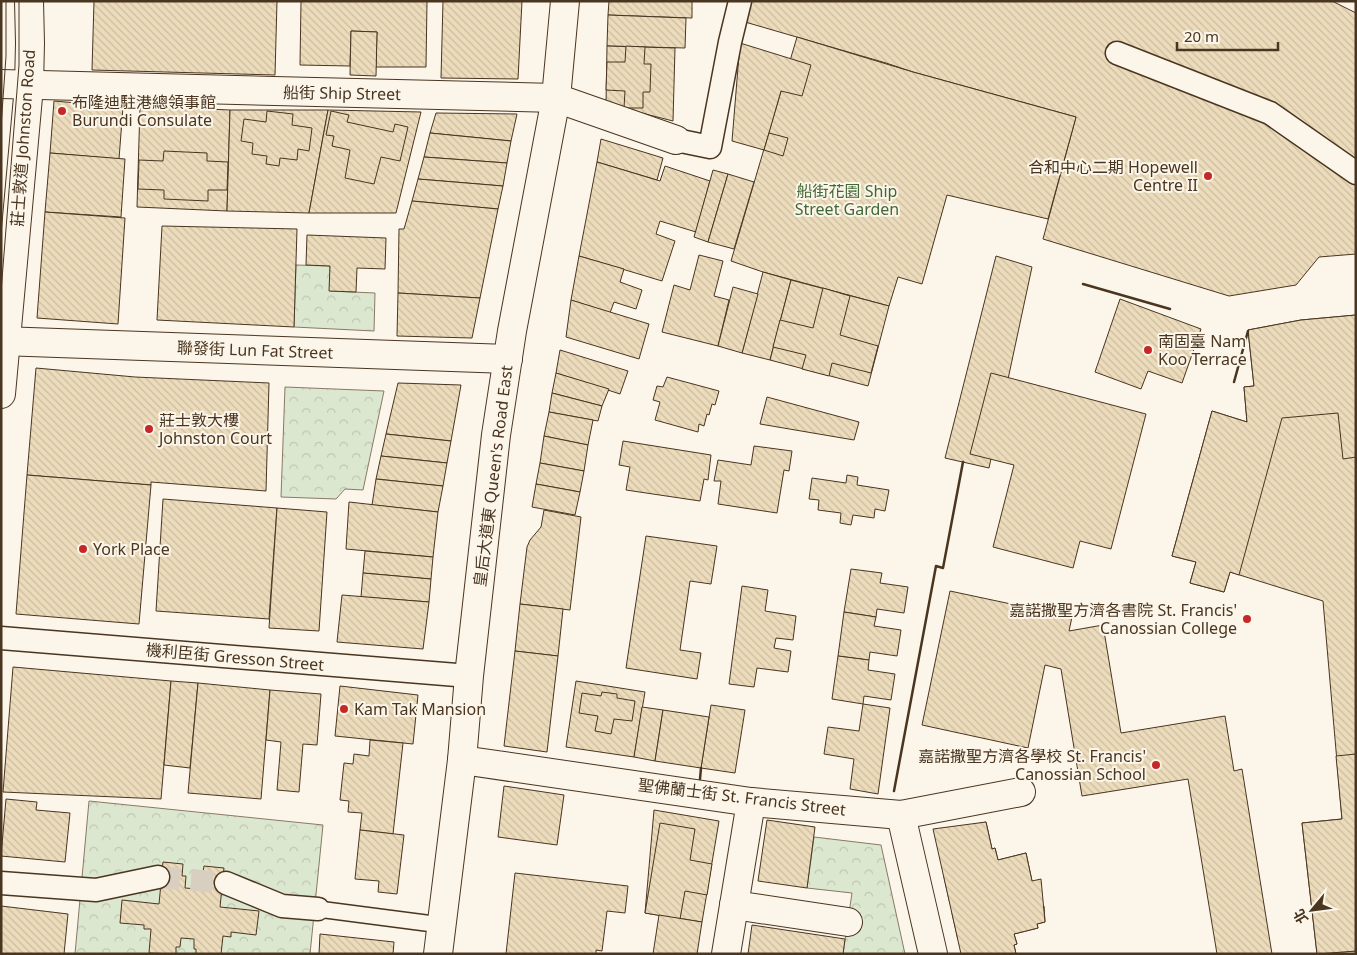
<svg xmlns="http://www.w3.org/2000/svg" width="1357" height="955" font-family="'Noto Sans','Noto Sans TC',sans-serif">
	<style>
		.park { fill: url(#park-crowns); stroke: #887966 }
		.building { fill: url(#building-back-hatch); stroke: #4a3520 }
		.lines { fill: none; stroke-linecap: round; stroke-linejoin: round }
		.pedestrian-tunnel { stroke: #d8cfc1; stroke-width: 22; stroke-dasharray: 22 11; stroke-linecap: butt }
		.service-casing { stroke: #4a3520; stroke-width: 18 }
		.pedestrian-casing { stroke: #4a3520; stroke-width: 25 }
		.minor-casing { stroke: #4a3520; stroke-width: 30 }
		.tertiary-casing { stroke: #4a3520; stroke-width: 30 }
		.secondary-casing { stroke: #4a3520; stroke-width: 30 }
		.service { stroke: #fbf6e9; stroke-width: 15 }
		.pedestrian { stroke: #fbf6e9; stroke-width: 22 }
		.minor { stroke: #fbf6e9; stroke-width: 28 }
		.tertiary { stroke: #fbf6e9; stroke-width: 28 }
		.secondary { stroke: #fbf6e9; stroke-width: 28 }
		.tram { stroke: #4a3520; stroke-width: 1 }
		.wall { stroke: #4a3520; stroke-width: 2.5 }
		.poi-dot { fill: #c62828; stroke: #fbf6e9; stroke-width: 2 }
		.labels { text-anchor: middle; stroke-width: 4; stroke-linejoin: round; paint-order: stroke }
		.street-label { font-size: 16px; fill: #4a3520; stroke: #fbf6e9 }
		.poi-label { font-size: 16px; fill: #4a3520; stroke: #fbf6e9; text-anchor: start }
		.park-label { font-size: 16px; fill: #436837; stroke: #fbf6e9 }
	</style>
	<defs>
		<pattern id="park-crowns" width="20" height="18" patternUnits="userSpaceOnUse" patternTransform="scale(1.25)"><rect width="20" height="18" fill="#dce7d0"/><path d="M2 6a3 3 0 1 1 6 0M12 15a3 3 0 1 1 6 0" fill="none" stroke="#bec7b2"/></pattern>
		<pattern id="building-back-hatch" width="6" height="6" patternUnits="userSpaceOnUse" patternTransform="scale(1.25)"><rect width="6" height="6" fill="#ecdcbc"/><path d="M-1 5l2 2M0 0l6 6M5-1l2 2" fill="none" stroke="#ccbda1"/></pattern>
	</defs>
	<rect width="100%" height="100%" fill="#fbf6e9"/>
	<g class="park">
		<path d="M296,265l34,1v25l45,2 -1,38 -80,-4z"/>
		<path d="M285,387l99,4 -21,99 -18,-1 -9,10 -55,-2z"/>
		<path d="M89,801l234,24 -13,129h-235z"/>
		<path d="M814,837l67,8 24,109h-62l9,-61 -45,-5z"/>
	</g>
	<g class="building">
		<path d="M94,1h183l-2,74 -183,-5z"/>
		<path d="M301,1h126l-1,66h-50l1,-35 -26,-1 -1,35 -50,-1z"/>
		<path d="M443,1h79l-4,78 -77,-1z"/>
		<path d="M609,1h83v17l-84,-3z"/>
		<path d="M751,1h581l24,12v241l-37,3 -23,28 -67,11 -186,-57 33,-122 -163,-45 -27,-9 -141,-41z"/>
		<path d="M608,15l78,3 -1,30 -78,-2z"/>
		<path d="M351,31l26,1 -1,44 -26,-1z"/>
		<path d="M797,37l116,35 163,45 -28,102 -101,-24 -25,89 -24,-7 -9,29 -126,-34 -32,-11z"/>
		<path d="M740,43l71,22 -9,31 -21,-5 -17,59 -32,-9z"/>
		<path d="M607,46l68,2 -2,73 -67,-17z"/>
		<path d="M626,46l19,1 -1,17h7l-1,28h-7v16h-19l1,-17 -19,-1 1,-28h18z"/>
		<path d="M54,101l69,6 -4,52 -69,-6z"/>
		<path d="M140,106l90,4 -3,101 -90,-4z"/>
		<path d="M230,110h98l-19,103 -82,-2z"/>
		<path d="M328,110l93,2 -25,101h-87z"/>
		<path d="M267,111l26,3 -1,11 20,3 -3,23 -11,-2 -1,11 -17,-2 -1,8 -13,-2 1,-8 -15,-2 1,-11 -12,-2 3,-22 22,3z"/>
		<path d="M331,111l18,4 -2,7 46,10 2,-8 13,3 -8,34 -19,-4 -7,27 -29,-6 5,-28 -18,-4 2,-10 -8,-1z"/>
		<path d="M436,113l81,1 -6,27 -81,-8z"/>
		<path d="M430,133l81,8 -4,22 -83,-6z"/>
		<path d="M769,133l19,5 -5,18 -19,-6z"/>
		<path d="M601,139l62,19 -6,22 -60,-18z"/>
		<path d="M164,151l43,2v8l21,1 -1,28h-19v11l-44,-2v-9l-26,-1 1,-29 24,1z"/>
		<path d="M50,153l75,6 -4,58 -76,-5z"/>
		<path d="M424,157l83,6 -4,23 -85,-7z"/>
		<path d="M597,162l63,19 5,-15 45,15 -14,51 -36,-11 -4,13 19,7 -13,40 -83,-25z"/>
		<path d="M713,170l15,4 -20,68 -14,-5z"/>
		<path d="M728,174l26,8 -20,67 -26,-7z"/>
		<path d="M418,179l85,7 -5,23 -86,-8z"/>
		<path d="M412,201l86,8 -18,89 -82,-5 1,-64h5z"/>
		<path d="M45,212l80,6 -7,106 -81,-6z"/>
		<path d="M162,226l135,3 -3,98 -137,-7z"/>
		<path d="M307,235l79,3 -1,31 -28,-1 -1,24 -27,-1 1,-25 -24,-1z"/>
		<path d="M699,255l24,6 -9,35 15,4 -11,46 -56,-14 12,-47 16,5z"/>
		<path d="M579,256l45,13 -4,13 22,8 -6,19 -22,-7 -4,11 -39,-13z"/>
		<path d="M996,256l36,11 -43,201 -44,-10z"/>
		<path d="M763,272l28,8 -21,80 -28,-7z"/>
		<path d="M791,280l98,26 -21,80 -98,-26z"/>
		<path d="M733,287l25,7 -16,59 -24,-7z"/>
		<path d="M823,288l27,8 -10,39 38,11 -7,27 -39,-10 -3,13 -27,-7 4,-14 -33,-8 7,-27 33,8z"/>
		<path d="M398,293l82,5 -8,40 -75,-2z"/>
		<path d="M1120,299l81,30 -19,54 -34,-12 -7,18 -46,-17z"/>
		<path d="M571,300l78,24 -10,35 -73,-22z"/>
		<path d="M1356,315v636l-39,3 -15,-131 40,-4 -19,-218 -93,-29 -6,20 -34,-9 6,-21 -24,-6 40,-145 35,11 -3,-35 10,-1 -6,-56 53,-10z"/>
		<path d="M1356,315v142l-13,2 -5,-46 -56,5 -43,157 -9,-3 -6,20 -34,-9 6,-21 -24,-6 40,-145 35,11 -3,-35 10,-1 -6,-56 53,-10z"/>
		<path d="M560,350l68,21 -8,23 -64,-21z"/>
		<path d="M36,368l99,9 134,6 -3,108 -115,-9v3l-124,-10z"/>
		<path d="M556,373l53,16 -7,17 -50,-13z"/>
		<path d="M991,373l155,41 -35,135 -31,-8 -7,27 -80,-21 21,-82 -44,-11z"/>
		<path d="M667,377l52,14 -4,14 -3,-1 -3,11 -2,-1 -3,12 -5,-2 -1,8 -43,-12 5,-18 -7,-2 4,-14 6,1z"/>
		<path d="M398,383l63,2 -10,56 -65,-7z"/>
		<path d="M552,393l50,13 -4,15 -49,-9z"/>
		<path d="M767,397l92,25 -5,18 -94,-16z"/>
		<path d="M549,412l44,8 -5,25 -44,-9z"/>
		<path d="M386,434l65,7 -4,22 -66,-7z"/>
		<path d="M544,436l44,9 -4,26 -44,-8z"/>
		<path d="M623,441l88,14 -3,25 -4,-1 -4,22 -74,-11 4,-23 -11,-2z"/>
		<path d="M754,446l38,5 -3,20 -5,-1 -7,43 -59,-9 3,-23h-7l4,-21 33,5z"/>
		<path d="M381,456l66,7 -4,23 -67,-7z"/>
		<path d="M540,463l44,8 -4,21 -44,-8z"/>
		<path d="M27,475l124,10 -12,139 -123,-10z"/>
		<path d="M847,475l11,2 -1,8 32,5 -4,21 -10,-2 -1,9 -21,-3 -2,10 -11,-2 1,-10 -23,-3 1,-10 -10,-1 3,-21 34,5z"/>
		<path d="M376,479l67,7 -5,26 -66,-7z"/>
		<path d="M536,484l44,8 -5,23 -43,-8z"/>
		<path d="M163,499l114,9 -8,111 -113,-8z"/>
		<path d="M349,502l89,10 -5,45 -87,-8z"/>
		<path d="M277,508l50,4 -8,119 -50,-3z"/>
		<path d="M544,510l37,7 -11,93 -50,-6 7,-57 3,-7 11,-13z"/>
		<path d="M646,536l71,10 -6,38 -21,-3 -10,69 21,3 -4,26 -71,-11z"/>
		<path d="M365,551l68,6 -2,22 -68,-6z"/>
		<path d="M851,569l31,4 -2,10 28,4 -4,26 -27,-4 -1,8 -32,-5z"/>
		<path d="M363,573l68,6 -2,23 -68,-5z"/>
		<path d="M742,586l26,4 -3,21 31,5 -3,24 -17,-2 -2,10 17,3 -3,21 -31,-4 -3,19 -25,-3z"/>
		<path d="M950,591l122,26 -3,14 34,-6 18,108 104,-17 9,55 8,-2 30,185h-55l-29,-175 -106,17 -21,-127 -16,-4 -17,83 -106,-23z"/>
		<path d="M342,595l87,7 -6,47 -86,-7z"/>
		<path d="M520,604l43,5 -5,47 -43,-5z"/>
		<path d="M844,612l32,5 -2,9 27,4 -4,26 -27,-4 -1,8 -31,-4z"/>
		<path d="M515,651l43,5 -11,96 -43,-6z"/>
		<path d="M838,656l31,4 -1,10 27,4 -4,26 -27,-4 -1,8 -31,-5z"/>
		<path d="M13,667l158,14 -10,118 -158,-7z"/>
		<path d="M171,681l27,2 -8,85 -26,-3z"/>
		<path d="M576,681l69,11 -11,65 -68,-10z"/>
		<path d="M198,683l72,7 -9,109 -73,-6z"/>
		<path d="M340,686l78,9 -5,49 -78,-8z"/>
		<path d="M270,690l51,4 -4,51 -14,-1 -4,48 -22,-2 4,-48 -15,-2z"/>
		<path d="M602,692l15,2v4l18,3 -3,20 -18,-2 -3,15 -16,-3 3,-15 -19,-3 3,-20 19,3z"/>
		<path d="M863,704l27,4 -12,86 -28,-5 4,-30 -30,-5 4,-27 31,4z"/>
		<path d="M711,705l34,5 -10,63 -34,-5z"/>
		<path d="M642,707l21,3 -8,51 -21,-4z"/>
		<path d="M663,710l46,7 -8,51 -46,-7z"/>
		<path d="M370,740l33,3 -10,91 -33,-4 2,-17 -14,-1 1,-11 -9,-1 4,-37 9,1 1,-10 15,2z"/>
		<path d="M1356,754v197l-39,3 -15,-131 40,-4 -6,-63z"/>
		<path d="M504,786l60,9 -7,50 -59,-8z"/>
		<path d="M6,799l31,3 -1,8 34,3 -5,49 -64,-6z"/>
		<path d="M654,810l65,11 -17,101 -57,-9z"/>
		<path d="M767,820l48,7 -8,61 -49,-7z"/>
		<path d="M986,822l6,27 3,-1 3,12 28,-7 6,28 -24,6 4,17 25,-5 1,8 6,-1 1,16 -8,2 1,4 -24,6 3,10 -3,1 2,9h-24l-4,-21 -30,7 -6,-27 22,-5 -2,-9 -22,5 -6,-27 30,-7 -9,-41 8,-2 -1,-2z"/>
		<path d="M986,822l6,27 3,-1 3,12 28,-7 6,28 9,-2 4,43 -8,2 1,4 -24,6 3,10 -3,1 2,9h-55l-28,-125z"/>
		<path d="M660,823l35,6 -5,31 22,4 -5,31 -22,-4 -5,28 -35,-6z"/>
		<path d="M360,830l44,5 -7,59 -19,-2 1,-11 -24,-2z"/>
		<path d="M163,862l20,2 -1,12h4l-1,12 13,1 1,-12 3,1 2,-12 20,2 -4,39 39,4 -3,24 -25,-3v5l-8,-1 -2,18h-25v-5h-2v-10l-13,-1 -1,9h-4v7l-27,-1 2,-24h-7v-4l-24,-2 2,-23 37,4z"/>
		<path d="M515,873l113,13 -3,27 -18,-2 -5,40 -6,-1v4h-90z"/>
		<path d="M1,906l67,8 -4,40h-63z"/>
		<path d="M659,915l43,7 -5,32h-44z"/>
		<path d="M752,925l93,14 -2,15h-95z"/>
		<path d="M320,934l74,8 -1,12h-74z"/>
	</g>
	<g class="lines">
		<path class="pedestrian-tunnel" d="M158,877l68,6"/>
		<defs>
			<path id="service" d="M318,909l123,16"/>
			<g id="pedestrian">
				<path d="M1117,53l153,60 86,60"/>
				<path d="M676,140l34,7 20,-105 10,-41"/>
				<path d="M1,638l468,38"/>
				<path d="M1,883l95,7 62,-13"/>
				<path d="M226,883l56,23 36,3"/>
			</g>
			<g id="minor">
				<path d="M1,84l555,14 120,42"/>
				<path d="M1,341l507,18"/>
				<path d="M462,760l289,42 150,13 120,-23"/>
				<path d="M901,815l32,139"/>
				<path d="M734,905l114,17"/>
				<path d="M726,954l25,-152"/>
			</g>
			<path id="tertiary" d="M1,394l28,-308 1,-43 -1,-42"/>
			<path id="secondary" d="M438,954l24,-194 7,-84 27,-241 16,-104 44,-233 9,-97"/>
		</defs>
		<use href="#service" class="service-casing"/>
		<use href="#pedestrian" class="pedestrian-casing"/>
		<use href="#minor" class="minor-casing"/>
		<use href="#tertiary" class="tertiary-casing"/>
		<use href="#secondary" class="secondary-casing"/>
		<use href="#service" class="service"/>
		<use href="#pedestrian" class="pedestrian"/>
		<use href="#minor" class="minor"/>
		<use href="#tertiary" class="tertiary"/>
		<use href="#secondary" class="secondary"/>
		<g class="tram">
			<path d="M1,127l5,-71v-55"/>
			<path d="M1,292l18,-227v-64"/>
		</g>
		<g class="wall">
			<path d="M1083,284l87,25"/>
			<path d="M1234,382l14,-51"/>
			<path d="M700,779l1,-11"/>
			<path d="M894,791l42,-225 7,2 20,-106"/>
		</g>
	</g>
	<g class="poi-dot">
		<circle cx="62" cy="111" r="5"/>
		<circle cx="1208" cy="176" r="5"/>
		<circle cx="1148" cy="350" r="5"/>
		<circle cx="149" cy="429" r="5"/>
		<circle cx="83" cy="549" r="5"/>
		<circle cx="1247" cy="619" r="5"/>
		<circle cx="344" cy="709" r="5"/>
		<circle cx="1156" cy="765" r="5"/>
	</g>
	<g class="labels">
		<g class="street-label">
			<text transform="translate(342 93) rotate(1)" y="6">船街 Ship Street</text>
			<text transform="translate(23 138) rotate(-86)" y="6">莊士敦道 Johnston Road</text>
			<text transform="translate(255 350) rotate(2)" y="6">聯發街 Lun Fat Street</text>
			<text transform="translate(493 476) rotate(-83)" y="6">皇后大道東 Queen's Road East</text>
			<text transform="translate(235 657) rotate(5)" y="6">機利臣街 Gresson Street</text>
			<text transform="translate(742 797) rotate(7)" y="6">聖佛蘭士街 St. Francis Street</text>
		</g>
		<g class="poi-label">
			<text x="72" y="108">布隆迪駐港總領事館<tspan x="72" dy="18">Burundi Consulate</tspan></text>
			<text x="1198" y="173" text-anchor="end">合和中心二期 Hopewell<tspan x="1198" dy="18">Centre II</tspan></text>
			<text x="1158" y="347">南固臺 Nam<tspan x="1158" dy="18">Koo Terrace</tspan></text>
			<text x="159" y="426">莊士敦大樓<tspan x="159" dy="18">Johnston Court</tspan></text>
			<text x="93" y="555">York Place</text>
			<text x="1237" y="616" text-anchor="end">嘉諾撒聖方濟各書院 St. Francis'<tspan x="1237" dy="18">Canossian College</tspan></text>
			<text x="354" y="715">Kam Tak Mansion</text>
			<text x="1146" y="762" text-anchor="end">嘉諾撒聖方濟各學校 St. Francis'<tspan x="1146" dy="18">Canossian School</tspan></text>
		</g>
		<g class="park-label">
			<text x="847" y="197">船街花園 Ship<tspan x="847" dy="18">Street Garden</tspan></text>
		</g>
	</g>
	<rect width="1357" height="955" fill="none" stroke="#4a3520" stroke-width="5"/>
	<g transform="translate(1312 910) rotate(241)" stroke="#fbf6e9" stroke-width="4" paint-order="stroke">
	<path d="M0-4L9 19L0 12L-9 19Z" fill="#4a3520"/>
	<text y="-8" font-size="14" font-weight="bold" text-anchor="middle" fill="#4a3520">北</text>
	</g>
	<path d="M1177 42v8h101v-8" fill="none" stroke="#4a3520" stroke-width="2.5"/>
	<text x="1184" y="42" font-size="15" fill="#4a3520" stroke="#fbf6e9" stroke-width="4" paint-order="stroke">20 m</text>
</svg>
